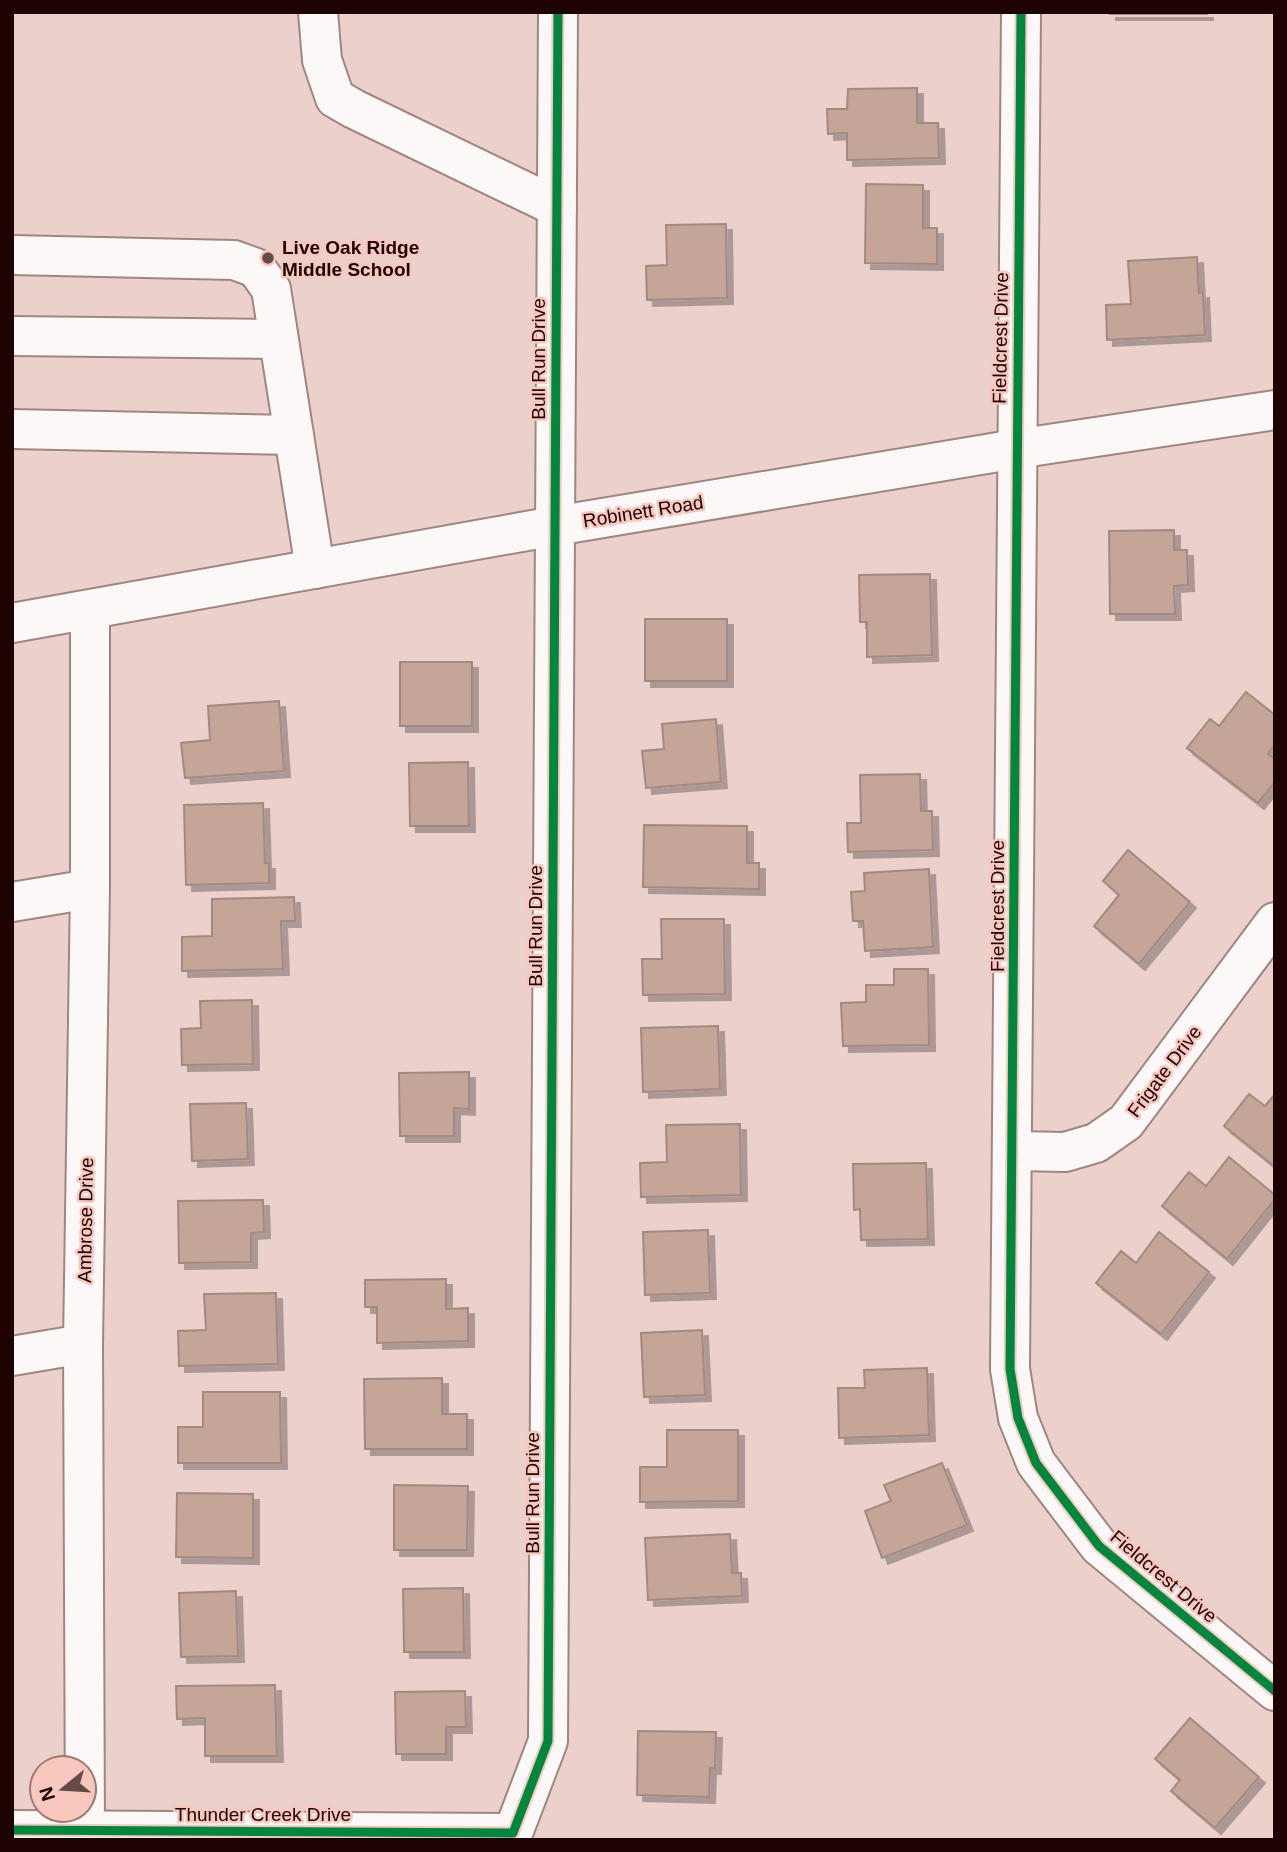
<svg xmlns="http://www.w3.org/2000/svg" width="1287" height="1852" font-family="Helvetica,sans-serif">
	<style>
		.building { fill: #c5a597; stroke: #a18a80; stroke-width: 2; filter: url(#shadow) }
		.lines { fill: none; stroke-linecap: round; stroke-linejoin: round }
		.minor-casing { stroke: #a08682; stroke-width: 42 }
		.minor { stroke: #fcf8f7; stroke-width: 38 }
		.cycleway-casing { stroke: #f8c7be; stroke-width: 13 }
		.cycleway { stroke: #00873e; stroke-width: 9 }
		.poi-dot { fill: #654b48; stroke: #f8c7be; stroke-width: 2.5 }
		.labels { text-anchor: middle; stroke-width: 5; stroke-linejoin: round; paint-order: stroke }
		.poi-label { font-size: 19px; font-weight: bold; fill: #1d0302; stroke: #f8c7be; text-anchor: start }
		.street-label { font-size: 19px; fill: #1d0302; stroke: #f8c7be }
	</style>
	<defs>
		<filter id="shadow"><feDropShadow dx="6" dy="6" stdDeviation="0" flood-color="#0004"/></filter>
	</defs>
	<rect width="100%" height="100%" fill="#ebd0cb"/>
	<g class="building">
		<rect x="1110" y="12" width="97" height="2"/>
		<path d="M917,88v35h21l1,35 -92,2v-27l-19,1 -1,-25h20l1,-20z"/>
		<path d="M866,184l57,1v43h14v36l-72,-1z"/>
		<path d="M726,224l1,74 -80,2 -1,-34 21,-1 -1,-40z"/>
		<path d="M1197,257l2,36 4,-1 2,43 -98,5 -1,-35 25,-1 -3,-43z"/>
		<path d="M1174,530v20h13l1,35 -14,1 1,28h-65l-1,-83z"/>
		<path d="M930,574l2,81 -65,2v-35h-7l-1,-47z"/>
		<rect x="645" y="619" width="82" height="62"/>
		<rect x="400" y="662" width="72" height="64"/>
		<path d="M1246,692l29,23v30l-7,9 7,5v23l-17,21 -71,-55 23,-29 9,7z"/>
		<path d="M279,701l5,70 -99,7 -4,-35 29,-3 -2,-34z"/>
		<path d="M716,719l5,63 -75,6 -4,-37 22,-2 -2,-25z"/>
		<path d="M468,762l1,64h-59l-1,-63z"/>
		<path d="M920,774l1,37h11l1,39 -85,2 -1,-29h14l-1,-48z"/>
		<path d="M263,803l2,60h4v20l-83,2 -2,-80z"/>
		<path d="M644,825l103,1v37h12v26l-116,-2z"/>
		<path d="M1128,850l62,52 -51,62 -45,-38 25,-31 -16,-14z"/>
		<path d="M929,869l4,78 -68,4 -2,-30h-10l-2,-29 14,-1 -1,-18z"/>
		<path d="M294,897l1,24h-14l2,48 -101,2v-34l30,-1v-37z"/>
		<path d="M661,919h63l1,75 -82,1 -1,-36h20z"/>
		<path d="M894,969h34l1,76 -86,1 -2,-43 25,-1v-17h28z"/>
		<path d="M252,1000l1,64 -71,1 -1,-36 20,-1 -1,-27z"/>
		<path d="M718,1026l2,63 -77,3 -2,-64z"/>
		<path d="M469,1072v37l-15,-1v28h-54l-1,-63z"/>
		<path d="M1249,1094l16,12 10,-12v73l-51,-41z"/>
		<path d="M246,1103l2,56 -56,2 -2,-57z"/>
		<path d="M740,1124l1,71 -100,2 -1,-34 27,-1 -1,-37z"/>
		<path d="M1229,1157l46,38v4l-48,60 -65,-53 27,-34 17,14z"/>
		<path d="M926,1163l2,76 -67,1 -1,-31 -6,1 -1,-46z"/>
		<path d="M263,1200l1,32 -13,1v29l-72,1 -1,-62z"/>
		<path d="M708,1230l2,63 -65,2 -2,-63z"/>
		<path d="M1159,1232l50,40 -48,62 -65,-51 25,-32 15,12z"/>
		<path d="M446,1279v30l22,-1v33l-91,2v-36h-12v-27z"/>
		<path d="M276,1293l2,71 -99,2 -1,-35 28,-1 -2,-36z"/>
		<path d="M702,1330l3,65 -61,2 -3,-64z"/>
		<path d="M927,1368l2,67 -90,3 -1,-50h27l-1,-18z"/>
		<path d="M442,1378v36h25v35h-102l-1,-70z"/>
		<path d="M203,1392h77l1,71h-103v-36h25z"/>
		<path d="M667,1430h71v71l-98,1v-35h27z"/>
		<path d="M942,1463l25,62 -85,33 -17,-47 26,-10 -7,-16z"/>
		<path d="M394,1485l74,1 -1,64h-73z"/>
		<path d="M177,1493l76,1v64l-77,-1z"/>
		<path d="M730,1534l2,39h9l1,23 -94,4 -3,-62z"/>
		<path d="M463,1588l1,64h-60l-1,-63z"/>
		<path d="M236,1591l2,65 -57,1 -2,-64z"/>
		<path d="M275,1685l2,71h-72v-38l-28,1 -1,-33z"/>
		<path d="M465,1691l1,36h-20v27h-50l-1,-62z"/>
		<path d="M1190,1718l69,59 -44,51 -44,-37 9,-11 -25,-21z"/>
		<path d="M638,1731l78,1 -1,36h-5l-1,29 -72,-2z"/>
	</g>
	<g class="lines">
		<defs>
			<g id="minor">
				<path d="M318,12l4,48 13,38 19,11 203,98"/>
				<path d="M1021,12l-11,1357 8,49 18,45 63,83 176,145"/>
				<path d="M12,255l222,5 22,8 15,21 44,280"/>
				<path d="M12,336l266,3"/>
				<path d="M12,429l282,6"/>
				<path d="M12,623l543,-97 461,-77 259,-39"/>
				<path d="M12,902l78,-13"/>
				<path d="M1013,1151l52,1 31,-9 30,-21 149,-200"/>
				<path d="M12,1356l71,-12"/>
				<path d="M12,1830l501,3 35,-92 10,-1729"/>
				<path d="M85,1831l-2,-487 7,-455v-279"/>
			</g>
		</defs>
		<use href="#minor" class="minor-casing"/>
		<use href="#minor" class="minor"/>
		<defs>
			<g id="cycleway">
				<path d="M1021,12l-11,1357 8,49 18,45 63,83 176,145"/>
				<path d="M12,1830l501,3 35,-92 10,-1729"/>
			</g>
		</defs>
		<use href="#cycleway" class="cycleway-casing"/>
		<use href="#cycleway" class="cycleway"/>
	</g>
	<circle class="poi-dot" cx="268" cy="258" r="7"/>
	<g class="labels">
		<g class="poi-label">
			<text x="282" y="254">Live Oak Ridge<tspan x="282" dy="22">Middle School</tspan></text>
		</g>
		<g class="street-label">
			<text transform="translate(1000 338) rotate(-89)" y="7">Fieldcrest Drive</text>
			<text transform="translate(538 359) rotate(-90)" y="7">Bull Run Drive</text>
			<text transform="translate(643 511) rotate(-9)" y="7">Robinett Road</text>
			<text transform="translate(997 906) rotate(-90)" y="7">Fieldcrest Drive</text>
			<text transform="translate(535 926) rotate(-90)" y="7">Bull Run Drive</text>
			<text transform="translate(1164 1071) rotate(-53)" y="7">Frigate Drive</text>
			<text transform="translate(85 1220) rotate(-89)" y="7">Ambrose Drive</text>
			<text transform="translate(532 1493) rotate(-90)" y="7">Bull Run Drive</text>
			<text transform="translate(1164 1576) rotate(40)" y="7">Fieldcrest Drive</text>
			<text x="263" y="1821">Thunder Creek Drive</text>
		</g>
	</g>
	<rect width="1287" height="1852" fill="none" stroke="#1d0302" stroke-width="28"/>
	<g transform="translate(63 1789) rotate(252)"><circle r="33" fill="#f8c7be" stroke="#a07973" stroke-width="2"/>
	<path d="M0-5L12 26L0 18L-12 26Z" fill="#654b48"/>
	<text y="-10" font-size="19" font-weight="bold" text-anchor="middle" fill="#1d0302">N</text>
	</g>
</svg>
